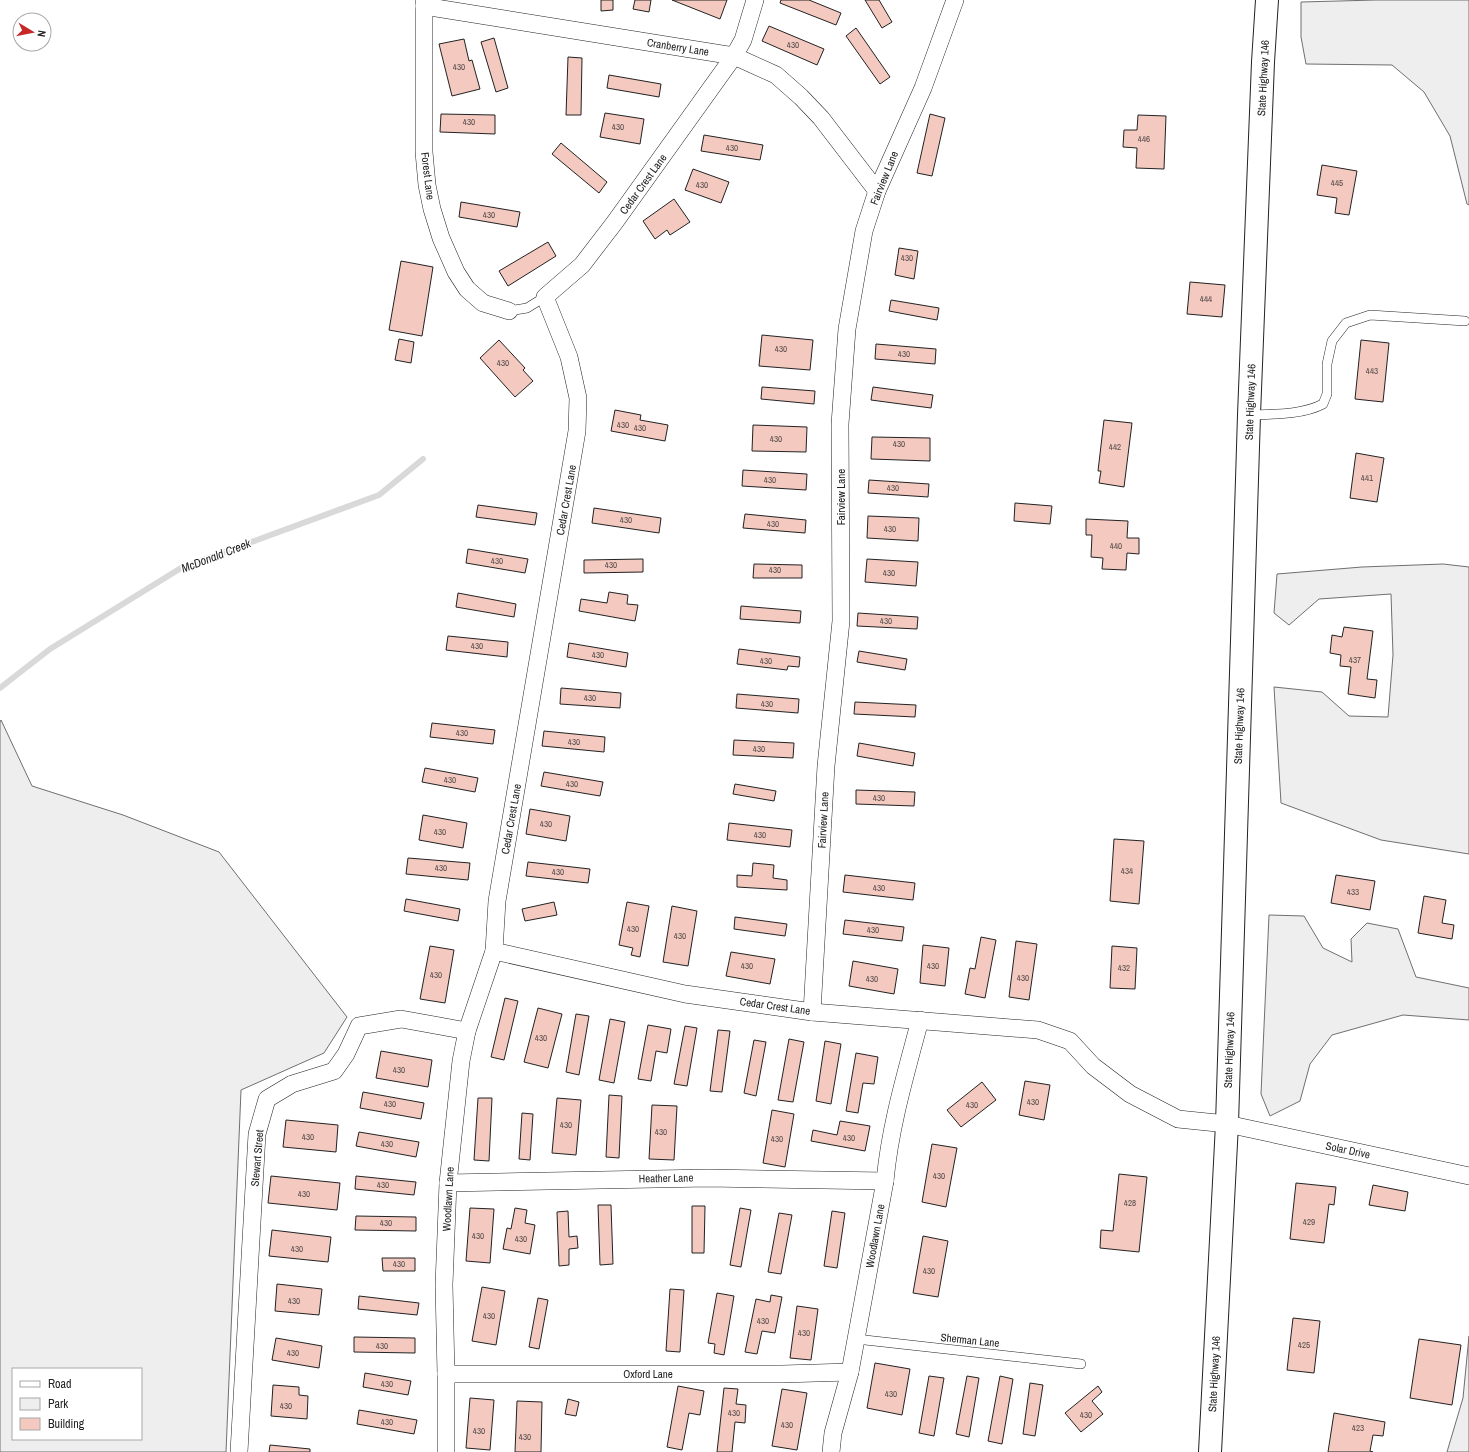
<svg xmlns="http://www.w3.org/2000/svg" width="1469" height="1452" font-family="'Archivo Narrow',sans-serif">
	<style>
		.green { fill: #eee; stroke: #6f6f6f; fill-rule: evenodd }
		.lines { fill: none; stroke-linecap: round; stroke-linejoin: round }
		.stream { stroke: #d9d9d9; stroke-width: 6 }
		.building { fill: #f3c9c0; stroke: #222 }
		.lane-casing { stroke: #222; stroke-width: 10 }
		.street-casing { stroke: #222; stroke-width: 18 }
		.primary-casing { stroke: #222; stroke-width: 24 }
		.lane { stroke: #fff; stroke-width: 9 }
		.street { stroke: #fff; stroke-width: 17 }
		.primary { stroke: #fff; stroke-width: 22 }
		.labels { text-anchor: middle; stroke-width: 3; stroke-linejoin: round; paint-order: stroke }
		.number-label { font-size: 9px; fill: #564c4a }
		.street-label { font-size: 11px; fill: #222; stroke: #fff }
		.water-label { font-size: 12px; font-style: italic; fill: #222; stroke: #fff }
	</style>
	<rect width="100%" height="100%" fill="#fff"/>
	<g class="green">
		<path d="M1376,0h93v205l-2,-1 -17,-68 -26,-44 -32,-27 -86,-1 -5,-27v-35z"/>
		<path d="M1443,564l26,3v287l-88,-14 -100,-37 -7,-116 48,5 27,24 39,1 5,-62 -2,-61 -72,5 -30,26 -15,-12 3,-39 85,-7z"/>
		<path d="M1,720l31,66 91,29 96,37 128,165 -23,36 -83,37 -15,362h-226v-730zM13,1369h128v70h-128z"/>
		<path d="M1269,915l35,1 19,32 29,14 -1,-23 16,-16 31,6 18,48 53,11v32l-66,-5 -71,20 -22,29 -10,37 -30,15 -9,-22z"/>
		<path d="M1469,1336v116h-22l16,-54z"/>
	</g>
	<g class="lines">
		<path class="stream" d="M0,688l50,-39 131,-81 198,-73 44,-36"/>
	</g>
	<g class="building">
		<path d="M601,0h12v10l-12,1z"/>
		<path d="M635,0h16l-2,12 -16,-3z"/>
		<path d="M672,0h55l-7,19z"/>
		<path d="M781,0h28l32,13 -5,12 -56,-22z"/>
		<path d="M865,0h14l13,22 -10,6z"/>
		<path d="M769,26l55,23 -7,16 -55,-24z"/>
		<path d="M856,28l34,49 -10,7 -34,-48z"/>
		<path d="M494,38l14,50 -12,4 -15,-50z"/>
		<path d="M464,39l5,22 3,-1 8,29 -28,7 -13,-52z"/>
		<path d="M568,57l14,1 -1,57h-15z"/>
		<path d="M609,75l52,9 -2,13 -52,-9z"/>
		<path d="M605,113l39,6 -4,25 -40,-7z"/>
		<path d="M441,114l54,1v19l-55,-2z"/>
		<path d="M930,114l15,4 -13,58 -15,-3z"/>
		<path d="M1138,115l28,1 -2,53 -28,-1 1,-20 -14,-1 1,-17h13z"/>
		<path d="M704,135l59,10 -3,15 -59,-9z"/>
		<path d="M561,143l46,39 -8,11 -47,-39z"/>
		<path d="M1322,165l35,6 -8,44 -14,-2 2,-15 -20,-3z"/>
		<path d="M693,169l36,13 -8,21 -36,-13z"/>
		<path d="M674,199l16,23 -20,13 -3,-5 -12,9 -12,-18z"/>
		<path d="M461,202l59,10 -3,15 -58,-10z"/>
		<path d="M548,242l8,14 -48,30 -9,-15z"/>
		<path d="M899,248l19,3 -4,28 -19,-4z"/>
		<path d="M401,261l32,6 -11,69 -33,-6z"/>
		<path d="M1190,282l35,3 -3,32 -35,-3z"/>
		<path d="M891,300l48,8 -2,12 -48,-9z"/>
		<path d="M762,335l51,5 -3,30 -51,-4z"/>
		<path d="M399,339l15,3 -3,21 -16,-3z"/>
		<path d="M499,340l26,28 -2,2 10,11 -18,16 -35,-39z"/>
		<path d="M1361,340l28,3 -6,59 -28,-3z"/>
		<path d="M876,344l60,5 -1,15 -60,-5z"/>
		<path d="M762,387l53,4 -1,13 -53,-5z"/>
		<path d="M873,387l60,8 -2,13 -60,-8z"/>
		<path d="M615,410l26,5 -1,5 28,5 -3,16 -54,-10z"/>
		<path d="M1104,420l28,3 -8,64 -25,-4 2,-12h-3z"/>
		<path d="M753,425l54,2 -1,25 -54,-1z"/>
		<path d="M872,437l58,1v23l-59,-2z"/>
		<path d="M1356,453l28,5 -7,44 -27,-4z"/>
		<path d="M743,470l64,4 -1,16 -64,-4z"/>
		<path d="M869,480l60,4 -1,13 -60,-4z"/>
		<path d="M1015,503l37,3 -2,18 -36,-3z"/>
		<path d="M478,505l59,8 -2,12 -59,-8z"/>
		<path d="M594,508l67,10 -2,15 -67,-10z"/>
		<path d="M745,514l61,6 -1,13 -62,-5z"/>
		<path d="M868,516l51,2 -1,23 -51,-3z"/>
		<path d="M1086,519l42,2 -1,17h12v16l-12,-1 -1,17 -24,-1 1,-11 -12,-1 1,-22h-6z"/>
		<path d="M468,549l60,10 -3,14 -59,-10z"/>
		<path d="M643,559v13l-59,1v-13z"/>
		<path d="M867,559l51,3 -2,24 -51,-4z"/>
		<path d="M754,564l48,1v13h-49z"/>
		<path d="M609,592l19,3 -1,9 11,1 -3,16 -56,-10 2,-12 26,4z"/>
		<path d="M458,593l58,11 -2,13 -58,-10z"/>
		<path d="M741,606l60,5 -1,12 -60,-4z"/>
		<path d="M858,613l60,4 -1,12 -60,-3z"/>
		<path d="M1344,627l29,4 -6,48 10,1 -2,18 -27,-4 3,-27 -11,-1 1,-11 -11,-2 2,-18 10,2z"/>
		<path d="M448,636l60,6 -1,15 -61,-7z"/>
		<path d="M569,643l59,10 -2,14 -59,-10z"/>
		<path d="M739,649l61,8 -1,10 -11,-1 -1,4 -50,-6z"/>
		<path d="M859,651l48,8 -2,11 -48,-8z"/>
		<path d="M561,688l60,5 -1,15 -60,-4z"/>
		<path d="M737,694l62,5 -1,14 -62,-5z"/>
		<path d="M855,702l61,3 -1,12 -61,-3z"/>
		<path d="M432,723l63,7 -2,14 -63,-7z"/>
		<path d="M544,731l61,6 -1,15 -62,-6z"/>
		<path d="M734,740l60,3 -1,15 -60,-3z"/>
		<path d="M859,743l56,10 -2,13 -56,-10z"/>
		<path d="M425,768l53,10 -3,14 -53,-10z"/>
		<path d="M544,772l59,10 -3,14 -59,-10z"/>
		<path d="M735,784l41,7 -2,10 -41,-7z"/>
		<path d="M856,790l59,2 -1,14 -58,-2z"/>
		<path d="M530,809l40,7 -4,25 -40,-7z"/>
		<path d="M423,815l44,8 -4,25 -44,-8z"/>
		<path d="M729,823l63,7 -2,17 -63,-7z"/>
		<path d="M1114,839l30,2 -5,63 -29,-3z"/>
		<path d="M408,858l62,5 -2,17 -62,-6z"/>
		<path d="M528,862l62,7 -2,14 -62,-7z"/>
		<path d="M753,863l21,2 -1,13 14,2v10l-50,-3v-12l15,1z"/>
		<path d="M845,875l70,8 -2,17 -70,-8z"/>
		<path d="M1336,875l39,6 -5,29 -39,-7z"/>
		<path d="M1424,896l22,4 -4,23 12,2 -2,14 -34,-6z"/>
		<path d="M406,899l54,10 -2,12 -54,-10z"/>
		<path d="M554,902l3,13 -32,6 -3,-12z"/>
		<path d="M627,902l22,4 -9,51 -9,-2 2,-7 -14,-3z"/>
		<path d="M672,906l25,5 -9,55 -25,-4z"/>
		<path d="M735,917l52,7 -2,12 -51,-7z"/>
		<path d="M845,920l59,7 -2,14 -59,-7z"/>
		<path d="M981,937l15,3 -11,58 -20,-4 5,-26 5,1z"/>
		<path d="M1016,941l21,3 -8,56 -20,-3z"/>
		<path d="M923,945l26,3 -4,38 -25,-3z"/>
		<path d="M430,946l24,4 -9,53 -25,-4z"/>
		<path d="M1112,946l25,2 -2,41 -25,-1z"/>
		<path d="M731,952l44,7 -5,25 -44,-8z"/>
		<path d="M853,961l45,8 -4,25 -45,-8z"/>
		<path d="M505,998l13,3 -14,59 -13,-3z"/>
		<path d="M538,1008l24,6 -14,54 -24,-6z"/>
		<path d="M576,1014l13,2 -10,59 -13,-3z"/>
		<path d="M610,1019l15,3 -11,61 -15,-3z"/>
		<path d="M648,1025l23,4 -4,24 -11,-2 -5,30 -13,-2z"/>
		<path d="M685,1026l12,2 -10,58 -13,-2z"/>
		<path d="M718,1030l12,1 -8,61 -12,-1z"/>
		<path d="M789,1039l15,3 -11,60 -15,-2z"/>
		<path d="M754,1040l12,2 -10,54 -12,-3z"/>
		<path d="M825,1041l16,3 -10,60 -15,-3z"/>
		<path d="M381,1051l51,9 -4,27 -52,-9z"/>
		<path d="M856,1053l22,4 -4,27 -11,-1 -5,30 -12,-2z"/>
		<path d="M1025,1081l25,4 -6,35 -25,-5z"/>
		<path d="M982,1082l14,18 -35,27 -14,-17z"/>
		<path d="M363,1092l61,11 -3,16 -61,-11z"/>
		<path d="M609,1095l13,1 -3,62 -13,-1z"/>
		<path d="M478,1098h14l-3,63 -15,-1z"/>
		<path d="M557,1098l24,2 -5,55 -24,-2z"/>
		<path d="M652,1105l25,1 -3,54 -25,-1z"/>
		<path d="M772,1110l22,4 -9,53 -22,-4z"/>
		<path d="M522,1113l11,1 -3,46 -11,-1z"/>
		<path d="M286,1120l52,5 -2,27 -53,-5z"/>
		<path d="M840,1121l30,5 -5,25 -54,-10 2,-11 24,5z"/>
		<path d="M359,1132l60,10 -3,15 -60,-11z"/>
		<path d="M932,1144l25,4 -11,59 -24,-5z"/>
		<path d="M1119,1174l28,3 -8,75 -39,-4 1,-18 12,1z"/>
		<path d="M271,1176l69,7 -3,27 -69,-7z"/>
		<path d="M356,1176l60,6 -2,13 -59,-6z"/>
		<path d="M1296,1183l40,4 -2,18 -5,-1 -5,39 -34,-4z"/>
		<path d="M1373,1185l35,7 -3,19 -36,-6z"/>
		<path d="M598,1205h13l2,59 -13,1z"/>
		<path d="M692,1206h13l-1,47h-12z"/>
		<path d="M470,1208l24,1 -4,54 -24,-2z"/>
		<path d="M515,1208l12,2 -2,13 10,2 -5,29 -27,-5 4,-21 4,1z"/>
		<path d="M740,1208l11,2 -10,57 -11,-2z"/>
		<path d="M568,1211l1,26 8,-1 1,12 -9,1v16l-10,1 -2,-54z"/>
		<path d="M832,1211l13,2 -8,55 -13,-2z"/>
		<path d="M779,1213l13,2 -11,59 -13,-2z"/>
		<path d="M356,1216l60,1v14l-61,-1z"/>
		<path d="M272,1230l59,7 -3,25 -59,-6z"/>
		<path d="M923,1236l25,5 -10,56 -25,-4z"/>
		<path d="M382,1258h33v13h-32z"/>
		<path d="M277,1284l45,5 -3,26 -44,-4z"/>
		<path d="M482,1287l23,4 -9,54 -24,-4z"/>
		<path d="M670,1289l14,1 -4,62 -14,-1z"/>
		<path d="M717,1293l17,3 -10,59 -10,-2 1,-9 -7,-1z"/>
		<path d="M771,1295l11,2 -7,36 -13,-2 -5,23 -12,-2 11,-53 14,3z"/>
		<path d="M359,1296l60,7 -2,12 -59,-6z"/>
		<path d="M538,1298l10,2 -9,49 -10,-2z"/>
		<path d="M797,1306l21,3 -7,51 -21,-2z"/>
		<path d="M1293,1318l27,3 -6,52 -27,-3z"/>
		<path d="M354,1337l61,1v15l-61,-1z"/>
		<path d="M276,1338l46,8 -3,22 -47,-8z"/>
		<path d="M1419,1339l42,6 -9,60 -42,-7z"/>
		<path d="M875,1363l35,6 -8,46 -35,-7z"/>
		<path d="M365,1373l46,8 -3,14 -45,-8z"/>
		<path d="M929,1376l15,2 -10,58 -15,-3z"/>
		<path d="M967,1376l12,2 -10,59 -13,-3z"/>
		<path d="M1000,1376l13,3 -11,65 -14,-3z"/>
		<path d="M1030,1383l13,2 -8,51 -12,-2z"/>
		<path d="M273,1385l26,2v8l9,1 -1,23 -36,-3z"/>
		<path d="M678,1386l26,5 -4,24 -11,-2 -7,37 -15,-3z"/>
		<path d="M1098,1386l4,6 -10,9 11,13 -22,18 -16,-19z"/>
		<path d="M724,1388l14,1 -2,15 10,1 -1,18 -10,-1 -3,30h-15z"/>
		<path d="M782,1389l25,4 -10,57 -25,-4z"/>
		<path d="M470,1398l24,2 -4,50 -24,-2z"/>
		<path d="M568,1399l11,3 -3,14 -11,-2z"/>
		<path d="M517,1401l25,1 -1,50h-26z"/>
		<path d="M359,1410l58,10 -3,14 -57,-10z"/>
		<path d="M1334,1413l51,9 -2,14 -10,-1 -3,16 3,1h-45z"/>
		<path d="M270,1445l40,4v3h-41z"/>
	</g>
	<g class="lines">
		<defs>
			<g id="lane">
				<path d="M509,311l18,-3 18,-11"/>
				<path d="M1249,415c24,-1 53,0 74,-11l4,-10v-30l5,-23 14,-18 24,-8 95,6"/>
				<path d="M856,1339l225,25"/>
			</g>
			<g id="street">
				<path d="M424,0v152l3,33 5,24 9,29 15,34 11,17 16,14 26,8"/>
				<path d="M755,0l-12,40 -9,16 -119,166 -33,43 -37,32 24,60 9,41 -1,33 -80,470 -3,50 191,43 127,18 226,18 32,11 23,25 37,28 48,25 49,5 242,52"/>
				<path d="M424,6l310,50 42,19 25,22 20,21 56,73"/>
				<path d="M812,1012l14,-246 15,-145 -1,-197 7,-95 17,-98 13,-40 46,-103 32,-88"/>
				<path d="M448,1183l260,-5 177,3"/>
				<path d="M446,1374h336l68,-2"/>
				<path d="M239,1452l18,-318 10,-35 25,-15 42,-13 12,-17 13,-28 42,-7 66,12"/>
				<path d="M446,1452v-78l-2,-89 4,-102 13,-122 6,-30 27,-80"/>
				<path d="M831,1452l2,-19 17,-61 35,-191c5,-55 21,-108 35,-161"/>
			</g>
			<path id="primary" d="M1210,1452l17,-328 22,-709 14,-353 4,-62"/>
		</defs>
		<use href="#lane" class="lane-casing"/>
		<use href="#street" class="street-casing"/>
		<use href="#primary" class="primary-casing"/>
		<use href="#lane" class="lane"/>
		<use href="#street" class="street"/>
		<use href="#primary" class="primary"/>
	</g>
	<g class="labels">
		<g class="number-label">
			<text x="793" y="48">430</text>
			<text x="459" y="70">430</text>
			<text x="469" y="125">430</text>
			<text x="618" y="130">430</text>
			<text x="1144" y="142">446</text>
			<text x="732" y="151">430</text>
			<text x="1337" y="186">445</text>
			<text x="702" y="188">430</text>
			<text x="489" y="218">430</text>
			<text x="907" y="261">430</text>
			<text x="1206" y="302">444</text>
			<text x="781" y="352">430</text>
			<text x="904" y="357">430</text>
			<text x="503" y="366">430</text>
			<text x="1372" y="374">443</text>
			<text x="623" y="428">430</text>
			<text x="640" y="431">430</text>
			<text x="776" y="442">430</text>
			<text x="899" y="447">430</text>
			<text x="1115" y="450">442</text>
			<text x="1367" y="481">441</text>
			<text x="770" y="483">430</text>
			<text x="893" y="491">430</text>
			<text x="626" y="523">430</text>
			<text x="773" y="527">430</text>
			<text x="890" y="532">430</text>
			<text x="1116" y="549">440</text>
			<text x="497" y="564">430</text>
			<text x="611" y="568">430</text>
			<text x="775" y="573">430</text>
			<text x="889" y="576">430</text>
			<text x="886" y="624">430</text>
			<text x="477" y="649">430</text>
			<text x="598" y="658">430</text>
			<text x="1355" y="663">437</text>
			<text x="766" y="664">430</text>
			<text x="590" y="701">430</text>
			<text x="767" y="707">430</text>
			<text x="462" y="736">430</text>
			<text x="574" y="745">430</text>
			<text x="759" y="752">430</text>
			<text x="450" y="783">430</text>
			<text x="572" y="787">430</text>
			<text x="879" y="801">430</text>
			<text x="546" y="827">430</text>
			<text x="440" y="835">430</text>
			<text x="760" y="838">430</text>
			<text x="441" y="871">430</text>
			<text x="1127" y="874">434</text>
			<text x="558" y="875">430</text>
			<text x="879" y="891">430</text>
			<text x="1353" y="895">433</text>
			<text x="633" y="932">430</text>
			<text x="873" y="933">430</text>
			<text x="680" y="939">430</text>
			<text x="747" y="969">430</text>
			<text x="933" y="969">430</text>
			<text x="1124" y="971">432</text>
			<text x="436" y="978">430</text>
			<text x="1023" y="981">430</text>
			<text x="872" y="982">430</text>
			<text x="541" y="1041">430</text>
			<text x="399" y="1073">430</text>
			<text x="1033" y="1105">430</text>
			<text x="390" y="1107">430</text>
			<text x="972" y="1108">430</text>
			<text x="566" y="1128">430</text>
			<text x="661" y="1135">430</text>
			<text x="308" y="1140">430</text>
			<text x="849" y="1141">430</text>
			<text x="777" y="1142">430</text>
			<text x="387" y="1147">430</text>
			<text x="939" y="1179">430</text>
			<text x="383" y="1188">430</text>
			<text x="304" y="1197">430</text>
			<text x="1130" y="1206">428</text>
			<text x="1309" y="1225">429</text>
			<text x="386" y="1226">430</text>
			<text x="478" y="1239">430</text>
			<text x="521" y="1242">430</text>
			<text x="297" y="1252">430</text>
			<text x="399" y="1267">430</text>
			<text x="929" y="1274">430</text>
			<text x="294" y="1304">430</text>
			<text x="489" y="1319">430</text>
			<text x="763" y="1324">430</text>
			<text x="804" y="1336">430</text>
			<text x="1304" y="1348">425</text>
			<text x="382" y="1349">430</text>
			<text x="293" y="1356">430</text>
			<text x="387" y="1387">430</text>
			<text x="891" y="1397">430</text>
			<text x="286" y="1409">430</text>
			<text x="734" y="1416">430</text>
			<text x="1086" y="1418">430</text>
			<text x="387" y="1425">430</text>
			<text x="787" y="1428">430</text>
			<text x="1358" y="1431">423</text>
			<text x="479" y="1434">430</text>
			<text x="525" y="1440">430</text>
		</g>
		<g class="street-label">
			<text transform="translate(678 47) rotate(9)" y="4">Cranberry Lane</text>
			<text transform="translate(1263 78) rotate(-87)" y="4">State Highway 146</text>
			<text transform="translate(428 176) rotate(83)" y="4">Forest Lane</text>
			<text transform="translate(884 178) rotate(-68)" y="4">Fairview Lane</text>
			<text transform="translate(643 184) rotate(-54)" y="4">Cedar Crest Lane</text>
			<text transform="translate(1250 402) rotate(-88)" y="4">State Highway 146</text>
			<text transform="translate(841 497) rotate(-90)" y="4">Fairview Lane</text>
			<text transform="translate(566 500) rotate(-80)" y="4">Cedar Crest Lane</text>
			<text transform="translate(1239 726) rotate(-88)" y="4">State Highway 146</text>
			<text transform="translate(511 819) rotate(-80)" y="4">Cedar Crest Lane</text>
			<text transform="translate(823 820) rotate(-87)" y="4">Fairview Lane</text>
			<text transform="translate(775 1006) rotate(8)" y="4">Cedar Crest Lane</text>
			<text transform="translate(1229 1050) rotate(-88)" y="4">State Highway 146</text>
			<text transform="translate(1348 1150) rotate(12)" y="4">Solar Drive</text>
			<text transform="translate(257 1158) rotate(-85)" y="4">Stewart Street</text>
			<text transform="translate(666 1178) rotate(-1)" y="4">Heather Lane</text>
			<text transform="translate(448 1199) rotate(-87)" y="4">Woodlawn Lane</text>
			<text transform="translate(875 1236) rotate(-80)" y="4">Woodlawn Lane</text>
			<text transform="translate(970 1340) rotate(6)" y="4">Sherman Lane</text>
			<text x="648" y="1378">Oxford Lane</text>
			<text transform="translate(1214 1374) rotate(-87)" y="4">State Highway 146</text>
		</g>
		<g class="water-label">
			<text transform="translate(216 556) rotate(-21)" y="4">McDonald Creek</text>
		</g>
	</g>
	<rect x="12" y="1368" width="130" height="72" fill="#ffffff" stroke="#a7a7a7"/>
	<rect x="20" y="1381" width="20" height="6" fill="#ffffff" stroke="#a7a7a7"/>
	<text x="48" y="1388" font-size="12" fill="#222222">Road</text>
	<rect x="20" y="1398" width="20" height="12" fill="#eeeeee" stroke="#a7a7a7"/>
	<text x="48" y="1408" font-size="12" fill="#222222">Park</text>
	<rect x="20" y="1418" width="20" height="12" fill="#f3c9c0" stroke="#a7a7a7"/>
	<text x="48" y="1428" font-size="12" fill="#222222">Building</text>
	<g transform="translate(32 32) rotate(100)"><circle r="19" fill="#ffffff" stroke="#a7a7a7"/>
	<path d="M0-3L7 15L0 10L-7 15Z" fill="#c62828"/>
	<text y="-6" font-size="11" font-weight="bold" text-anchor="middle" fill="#222222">N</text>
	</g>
</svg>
